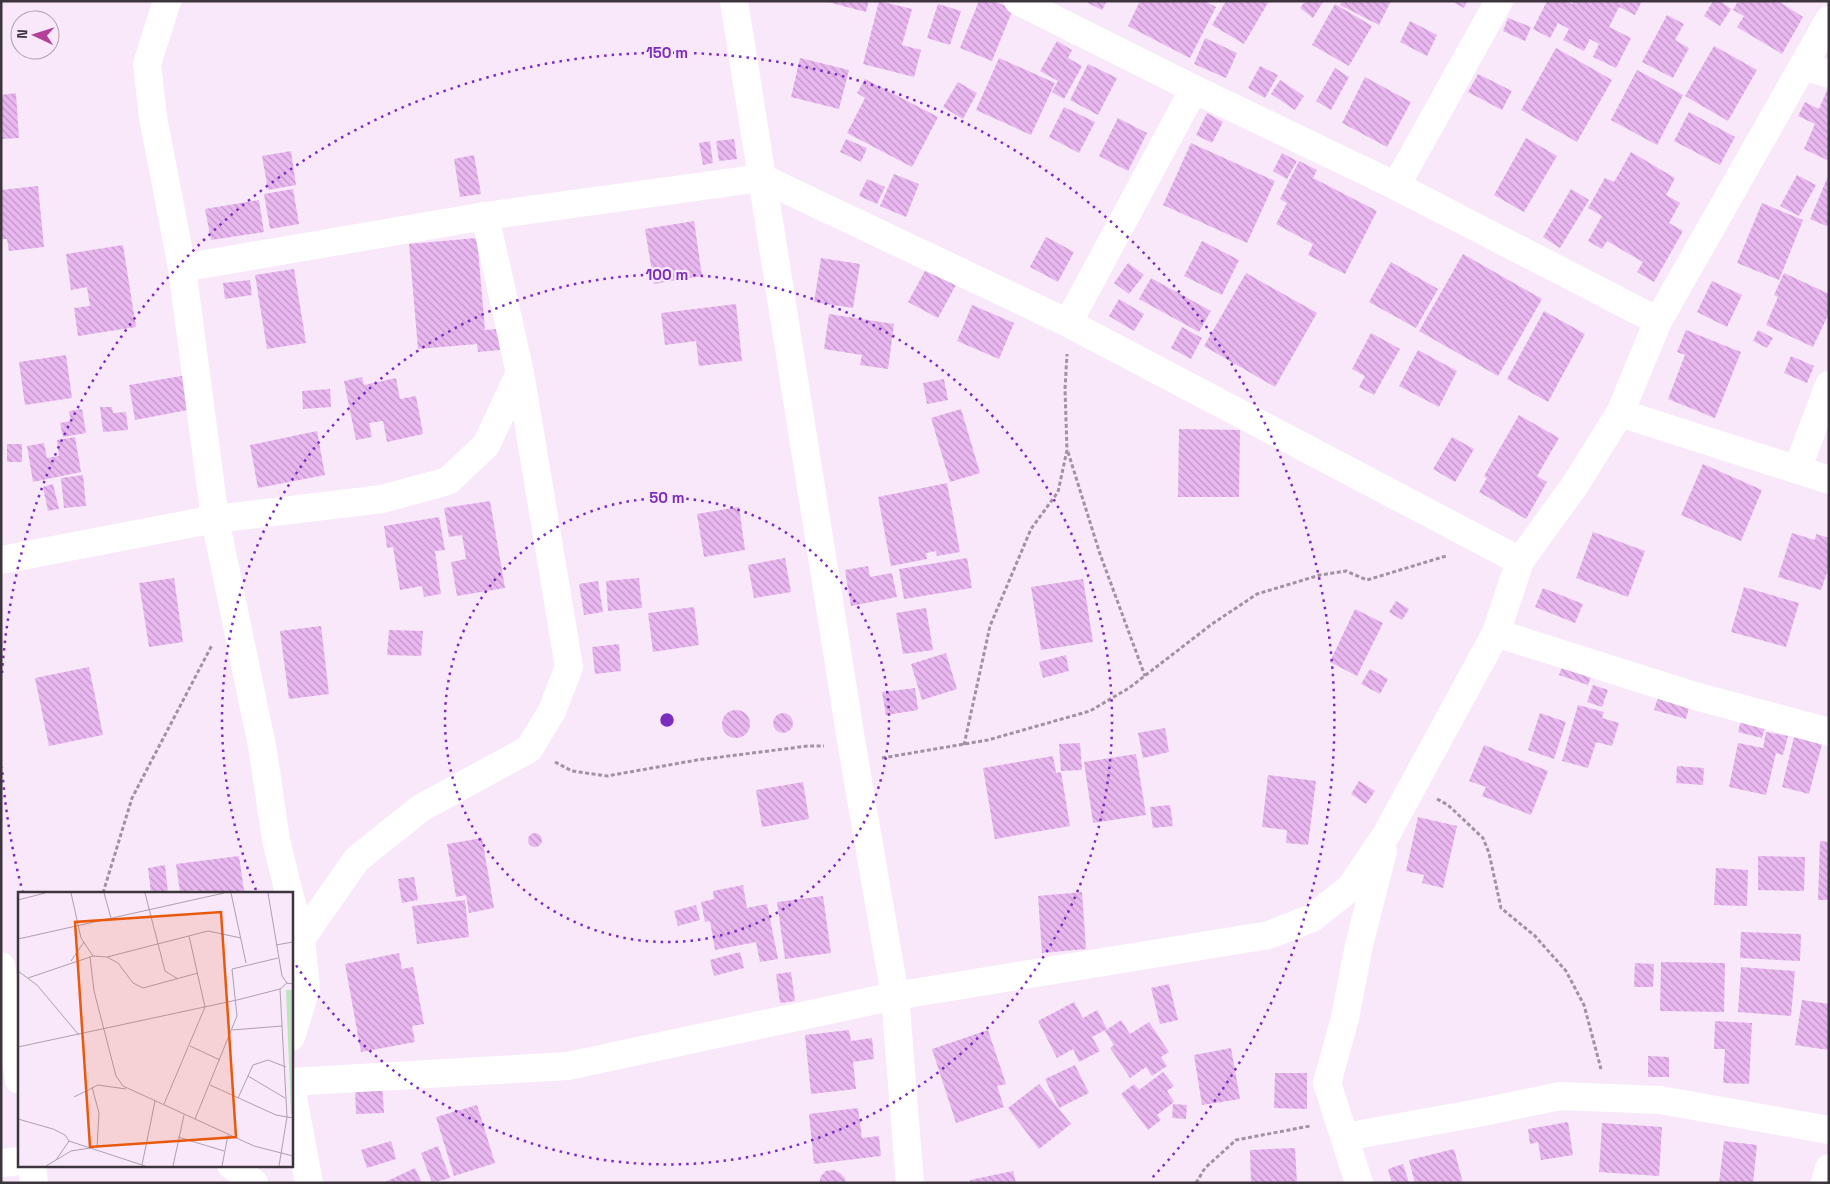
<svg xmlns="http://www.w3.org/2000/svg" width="1830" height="1184" font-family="'Space Grotesk',sans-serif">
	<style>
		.building { fill: url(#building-back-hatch) }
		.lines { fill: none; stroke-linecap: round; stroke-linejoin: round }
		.path { stroke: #9f93a1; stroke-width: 3; stroke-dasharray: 4 2.5; stroke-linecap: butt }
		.street { stroke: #fff; stroke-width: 28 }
		.ring { fill: none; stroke: #7b2cbf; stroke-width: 2.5; stroke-dasharray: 2.5 5 }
		.inset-road { fill: none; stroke: #ada0ae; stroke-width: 1 }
		.view { fill: #e8590c; fill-opacity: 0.15; stroke: #e8590c; stroke-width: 2.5 }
		.inset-edge { fill: none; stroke: #3c353d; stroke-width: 2.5 }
		.centre { fill: #7b2cbf; stroke: #f8e8fa; stroke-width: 2.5 }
		.ring-label { font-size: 15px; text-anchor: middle; font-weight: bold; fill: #7b2cbf; stroke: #f8e8fa; stroke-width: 4.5; stroke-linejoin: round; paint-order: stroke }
	</style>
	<defs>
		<pattern id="building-back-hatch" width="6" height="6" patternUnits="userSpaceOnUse" patternTransform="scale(1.25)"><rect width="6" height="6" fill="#eab8f1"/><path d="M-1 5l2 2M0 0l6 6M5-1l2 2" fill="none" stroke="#bf96c4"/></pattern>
	</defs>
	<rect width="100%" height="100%" fill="#f8e8fa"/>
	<g class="building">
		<path d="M824,1h45l-3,11z"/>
		<path d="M879,1l33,8 -10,36 19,5 -7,27 -51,-13z"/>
		<path d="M979,1h14l20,8 -21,52 -32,-13z"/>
		<path d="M1084,1h23l-5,9z"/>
		<path d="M1140,1h64l12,6 -26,51 -62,-32z"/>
		<path d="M1226,1h43l-25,43 -32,-19z"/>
		<path d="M1305,1h17l1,1 -10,16 -13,-10z"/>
		<path d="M1342,1h49l-12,24 -39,-20z"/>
		<path d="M1451,1h16l-3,7z"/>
		<path d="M1547,1h20l5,3 2,-3h68l-7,14 -16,-8 -10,20 22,11 -15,30 -23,-11 6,-13 -9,-5 -6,12 -21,-11 6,-11 -11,-6 -8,15 -17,-9z"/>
		<path d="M1713,1h7l11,8 -11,17 -16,-10z"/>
		<path d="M1738,1h40l25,16 -21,37 -45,-27 7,-11 -11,-6z"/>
		<path d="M938,4l23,7 -11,34 -23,-7z"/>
		<path d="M1335,4l37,22 -23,40 -37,-21z"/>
		<path d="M1667,15l17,9 -9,16 14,8 -16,30 -31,-16z"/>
		<path d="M1508,18l23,9 -6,14 -22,-10z"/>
		<path d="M1410,21l27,14 -10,21 -27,-14z"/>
		<path d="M1205,38l32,15 -11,25 -32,-14z"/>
		<path d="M1057,41l15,9 -4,8 14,8 -18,33 -12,-7 6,-11 -18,-10z"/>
		<path d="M1714,46l43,24 -29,51 -43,-25z"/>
		<path d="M1556,48l56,32 -35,62 -56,-32z"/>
		<path d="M800,58l49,12 -10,39 -48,-12z"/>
		<path d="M999,58l56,25 -24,52 -55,-25z"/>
		<path d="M1088,64l29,14 -19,37 -28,-15z"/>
		<path d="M1260,66l18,9 -13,23 -17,-10z"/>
		<path d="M1335,68l14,9 -18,33 -15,-9z"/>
		<path d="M1637,70l46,25 -26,50 -46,-25z"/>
		<path d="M1478,74l34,17 -10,19 -34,-18z"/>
		<path d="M1365,77l46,25 -24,45 -45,-24z"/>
		<path d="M865,79l73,38 -26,50 -65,-34 18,-35 -8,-5z"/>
		<path d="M1280,80l24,16 -9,14 -24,-16z"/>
		<path d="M958,82l19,11 -14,26 -20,-12z"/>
		<path d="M1827,90l2,1v70l-25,-12 11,-25 -17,-8 7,-14 14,7z"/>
		<path d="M16,93l3,45 -18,1v-44z"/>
		<path d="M1064,107l31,15 -16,31 -30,-16z"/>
		<path d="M1689,112l46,25 -15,28 -46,-24z"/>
		<path d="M1207,113l16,9 -11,21 -16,-8z"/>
		<path d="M1118,118l29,15 -19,38 -29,-15z"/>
		<path d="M1526,138l31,18 -33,56 -30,-17z"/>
		<path d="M734,139l3,20 -18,2 -3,-20z"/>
		<path d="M846,139l21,9 -6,14 -21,-10z"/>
		<path d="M710,141l3,22 -10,2 -4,-22z"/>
		<path d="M1191,143l84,38 -28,62 -84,-38z"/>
		<path d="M291,151l5,34 -28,5 -6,-34z"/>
		<path d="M1631,152l44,26 -9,17 14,8 -11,20 14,8 -29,51 -17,-10 6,-10 -36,-21 -5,8 -14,-8 14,-25 -14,-8 17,-30 9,4z"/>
		<path d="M1282,153l15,8 -10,18 -14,-8z"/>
		<path d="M474,155l7,39 -21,3 -6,-38z"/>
		<path d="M1299,161l18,9 -4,8 64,33 -32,63 -37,-19 5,-11 -37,-20 11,-21 -7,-4z"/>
		<path d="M894,174l25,10 -13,33 -26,-11z"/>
		<path d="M1829,174v53l-19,-8z"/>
		<path d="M1797,175l19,10 -17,31 -19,-10z"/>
		<path d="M867,179l18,8 -8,17 -18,-8z"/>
		<path d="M38,186l6,61 -35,4 -2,-12h-6v-49z"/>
		<path d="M293,189l6,35 -29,5 -6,-35z"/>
		<path d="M1571,189l18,11 -29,48 -17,-11z"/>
		<path d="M259,200l5,32 -53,8 -6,-31z"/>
		<path d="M1762,203l41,17 -24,60 -42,-17z"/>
		<path d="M694,221l8,55 -48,8 -9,-55z"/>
		<path d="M1046,237l28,15 -16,30 -28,-15z"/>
		<path d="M477,238l8,92 13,-1 2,21 -22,2 -1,-8 -59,5 -9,-105z"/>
		<path d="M1202,241l37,19 -17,35 -38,-19z"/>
		<path d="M123,245l13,82 -58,9 -4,-28 16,-2 -3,-19 -16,3 -5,-36z"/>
		<path d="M1463,254l79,45 -44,77 -79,-45z"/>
		<path d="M821,258l39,6 -7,44 -39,-6z"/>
		<path d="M1391,262l47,27 -22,39 -47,-26z"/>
		<path d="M1128,263l16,12 -15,19 -15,-11z"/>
		<path d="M294,269l12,74 -39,6 -12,-74z"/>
		<path d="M926,269l30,16 -18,33 -30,-16z"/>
		<path d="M1246,273l71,40 -42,74 -71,-41z"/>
		<path d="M1784,273l45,21v19l-16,34 -47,-22 12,-28 -4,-2z"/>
		<path d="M1151,278l60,33 -12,21 -60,-33z"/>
		<path d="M250,280l2,15 -27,4 -2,-16z"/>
		<path d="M1712,281l30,14 -15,32 -30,-15z"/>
		<path d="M1119,299l25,15 -10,17 -25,-15z"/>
		<path d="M736,304l6,57 -43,5 -3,-25 -31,4 -4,-32z"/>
		<path d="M972,305l42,18 -15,36 -42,-18z"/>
		<path d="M1544,311l41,23 -37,68 -41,-23z"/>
		<path d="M829,314l65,10 -6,45 -28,-4 2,-10 -38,-6z"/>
		<path d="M1182,327l20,11 -11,21 -20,-11z"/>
		<path d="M1686,330l55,22 -26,66 -47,-19 17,-44 -8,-3z"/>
		<path d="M1758,330l15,8 -6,10 -14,-7z"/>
		<path d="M1371,333l29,16 -26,46 -15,-8 6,-11 -13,-7z"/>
		<path d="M1418,350l39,21 -18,36 -40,-21z"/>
		<path d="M66,355l6,43 -47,7 -6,-43z"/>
		<path d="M1791,356l23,10 -7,17 -23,-10z"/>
		<path d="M187,375l6,34 -58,11 -6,-35z"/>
		<path d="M362,377l2,8 32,-7 4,21 16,-3 7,38 -36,8 -4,-21 -14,2 3,14 -16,3 -12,-59z"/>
		<path d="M944,379l4,21 -21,4 -4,-21z"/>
		<path d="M330,389l1,18 -28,2 -1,-18z"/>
		<path d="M100,407h12l1,6 13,-1 2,18 -25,2z"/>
		<path d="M82,409l4,24 -23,4 -3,-14 11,-2 -2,-10z"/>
		<path d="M961,409l19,64 -30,9 -19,-64z"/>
		<path d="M1519,415l40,23 -22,38 10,6 -21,37 -47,-27 8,-14 -3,-2z"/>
		<path d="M1179,429l61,1 -1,67h-61z"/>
		<path d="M317,431l8,44 -67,13 -8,-43z"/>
		<path d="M75,437l6,35 -48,10 -6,-36 17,-3 3,15 12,-2 -2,-16z"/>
		<path d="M1452,437l22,12 -19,33 -22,-13z"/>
		<rect x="7" y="444" width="15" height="18"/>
		<path d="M1703,464l59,26 -21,51 -60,-26z"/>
		<path d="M83,475l3,31 -22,2 -3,-30z"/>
		<path d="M947,483l13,69 -23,4 -1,-5 -10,2 1,6 -36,7 -13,-69z"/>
		<path d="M53,484l6,25 -11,2 -5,-24z"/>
		<path d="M490,501l15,87 -48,8 -6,-34 15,-3 -4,-24 -13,2 -5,-29z"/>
		<path d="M739,507l6,43 -41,7 -7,-43z"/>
		<path d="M439,517l6,33 -10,1 6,43 -17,3 -2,-11 -22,4 -7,-43 -6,1 -3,-22z"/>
		<path d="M1593,532l52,19 -17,46 -52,-19z"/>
		<path d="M1792,533l23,7 1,-6 13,4v29l-8,23 -43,-13z"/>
		<path d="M785,558l6,34 -37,6 -6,-33z"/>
		<path d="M967,558l5,30 -68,11 -5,-30z"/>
		<path d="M868,566l2,11 22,-4 5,24 -46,9 -6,-36z"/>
		<path d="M174,578l9,64 -34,5 -10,-64z"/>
		<path d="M639,578l3,30 -34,3 -2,-30z"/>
		<path d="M1083,579l10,63 -52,8 -10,-63z"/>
		<path d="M598,581l5,31 -19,3 -5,-31z"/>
		<path d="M1744,587l55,16 -13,44 -55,-15z"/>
		<path d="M1543,588l40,16 -8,19 -40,-16z"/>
		<path d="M1396,601l13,8 -7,11 -13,-8z"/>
		<path d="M694,607l5,38 -46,7 -5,-39z"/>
		<path d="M926,608l7,42 -30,4 -7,-41z"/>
		<path d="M1355,609l28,14 -26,53 -27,-14z"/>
		<path d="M321,626l8,68 -40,5 -9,-68z"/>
		<path d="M389,630l34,1 -2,25 -34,-1z"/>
		<path d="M619,644l2,27 -26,3 -3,-27z"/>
		<path d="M946,653l11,36 -35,11 -11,-36z"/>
		<path d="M1066,655l3,16 -26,7 -4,-16z"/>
		<path d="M1564,662l29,10 -5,13 -29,-10z"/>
		<path d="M89,667l14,68 -54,11 -14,-68z"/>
		<path d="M1370,669l18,10 -8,15 -19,-10z"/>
		<path d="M1593,685l15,5 -6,17 -15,-5z"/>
		<path d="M915,688l3,22 -32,5 -4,-23z"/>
		<path d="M1659,694l31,9 -4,16 -32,-9z"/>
		<path d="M1578,705l26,7 -2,6 17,5 -7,23 -16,-4 -8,26 -26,-7z"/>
		<circle cx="736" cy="724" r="14"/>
		<circle cx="783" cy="723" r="10"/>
		<path d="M1540,713l26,9 -12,37 -26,-9z"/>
		<path d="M1742,716l24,7 -4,15 -24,-6z"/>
		<path d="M1165,728l4,24 -26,6 -5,-25z"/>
		<path d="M1766,732l22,4 -5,19 -7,-2 -10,42 -37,-8 9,-44 25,5z"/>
		<path d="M1794,737l28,7 -13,50 -27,-7z"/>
		<path d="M1080,743l2,27 -21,1 -2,-27z"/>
		<path d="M1484,745l64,26 -17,44 -49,-19 4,-9 -17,-6z"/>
		<path d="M1136,754l10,61 -53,8 -9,-61z"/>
		<path d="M1053,756l3,17 5,-1 9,54 -75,13 -12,-71z"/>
		<path d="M1677,766l27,2 -1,17 -27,-2z"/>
		<path d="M1268,775l48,6 -8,64 -22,-2 1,-13 -25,-3z"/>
		<path d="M1359,781l16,10 -9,13 -15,-10z"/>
		<path d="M803,782l6,37 -47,8 -6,-37z"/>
		<path d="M1170,805l3,21 -20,2 -3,-21z"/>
		<path d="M1418,817l39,9 -14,62 -21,-5 2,-8 -18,-4z"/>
		<circle cx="535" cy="840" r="7"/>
		<path d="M482,838l12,70 -25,5 -3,-18 -10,2 -9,-53z"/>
		<path d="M1820,841l9,1v58h-11z"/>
		<path d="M239,856l5,35 -47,2v-3l-17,2 -4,-28z"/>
		<path d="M1758,856l47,1 -1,34 -46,-1z"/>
		<path d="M165,865l3,28h-17l-3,-25z"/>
		<path d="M1716,868l32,2 -1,36 -33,-1z"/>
		<path d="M414,877l4,23 -16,3 -4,-24z"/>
		<path d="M743,885l4,23 20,-4 11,55 -18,3 -4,-20 -41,8 -5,-29 -5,1 -4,-20 13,-3 -1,-8z"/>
		<path d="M1082,892l4,57 -44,4 -4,-57z"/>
		<path d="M823,896l8,57 -46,6 -8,-57z"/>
		<path d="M465,900l4,37 -52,7 -5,-38z"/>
		<path d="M696,905l4,15 -22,6 -4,-15z"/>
		<path d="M1741,932l60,2 -1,27 -60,-3z"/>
		<path d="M740,952l4,16 -30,8 -4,-16z"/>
		<path d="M399,953l3,16 11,-2 11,57 -12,2 3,16 -54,10 -16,-88z"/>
		<path d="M1661,962l64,1 -1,49 -64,-1z"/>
		<path d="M1635,963l19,1 -1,23h-19z"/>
		<path d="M1741,967l54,4 -4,45 -53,-4z"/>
		<path d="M791,972l4,29 -15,2 -4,-29z"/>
		<path d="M1169,984l9,36 -18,4 -9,-36z"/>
		<path d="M1802,1000l27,4v46l-34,-5z"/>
		<path d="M1074,1002l9,16 14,-8 10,19 -15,8 8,14 -21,11 -6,-13 -16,9 -19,-37z"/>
		<path d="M1121,1020l9,14 19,-12 20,30 -8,5 6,9 -15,10 -6,-9 -16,11 -20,-30 4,-3 -9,-14z"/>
		<path d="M1715,1021l37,2 -3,61 -26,-1 2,-34h-11z"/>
		<path d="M849,1030l2,11 21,-3 2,21 -21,3 3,27 -45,5 -6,-59z"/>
		<path d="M988,1030l18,54 -9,2 7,21 -48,16 -24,-74z"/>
		<path d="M1231,1048l9,51 -38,6 -8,-50z"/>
		<path d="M1648,1056l21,1v20h-21z"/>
		<path d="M1075,1065l14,28 -30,15 -14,-29z"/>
		<path d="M1163,1072l11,14 -7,5 7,11 -17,13 4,5 -13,10 -27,-36 13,-10 5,6z"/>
		<path d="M1275,1073h32v36l-33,-1z"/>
		<path d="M1039,1084l32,40 -32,25 -31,-41z"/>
		<path d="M382,1085l2,28 -28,1 -1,-28z"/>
		<path d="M1173,1104l14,1 -1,14 -14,-1z"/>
		<path d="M477,1105l18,58 -41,13 -18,-59z"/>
		<path d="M858,1108l4,30 17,-2 2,20 -67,8 -5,-50z"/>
		<path d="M1568,1122l5,33 -32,5 -3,-18 -8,2 -2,-15z"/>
		<path d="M1602,1123l60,4 -3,49 -60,-4z"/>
		<path d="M391,1141l5,18 -29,9 -6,-18z"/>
		<path d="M1724,1141l33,4 -4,38h-34z"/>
		<path d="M438,1146l12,32 -18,5 -11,-30z"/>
		<path d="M1295,1148l2,35h-46l-1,-33z"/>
		<path d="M1454,1149l9,34h-48l-6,-23z"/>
		<path d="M1403,1164l6,19h-17l-4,-14z"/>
		<path d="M415,1168l7,15h-39z"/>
		<path d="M834,1170l6,3 5,5 1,5h-27l2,-7 5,-5z"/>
		<path d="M1013,1171l3,12h-46v-3z"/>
	</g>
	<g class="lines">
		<g class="path">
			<path d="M1068,452l32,102 45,122"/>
			<path d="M964,745l26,-119 41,-97 27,-37 9,-42 -2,-61 2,-35"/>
			<path d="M882,758l106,-18 102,-29 39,-23 83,-64 45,-30 63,-19 26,-4 21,9 79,-24"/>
			<path d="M555,762l17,9 35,5 90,-16 111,-14h16"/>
			<path d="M1437,799l11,6 35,33 6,15 12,55 34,28 31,35 18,34 17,64"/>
			<path d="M103,893l29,-95 80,-153"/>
			<path d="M1196,1183l9,-15 31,-28 74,-14"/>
		</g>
		<g class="street">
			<path d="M167,1l-20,63 6,53 29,151 33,251 48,232 13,89 13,53"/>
			<path d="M734,1l118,745 43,250 15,187"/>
			<path d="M1018,1l176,88 202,97 262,135"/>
			<path d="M1804,66l25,8"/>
			<path d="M1396,186l103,-185"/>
			<path d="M182,268l303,-52 277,-38 306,145 452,238"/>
			<path d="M1068,323l126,-234"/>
			<path d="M1620,413l209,67"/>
			<path d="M1797,470l32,-85"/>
			<path d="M1,560l214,-41 167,-20 66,-18 38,-36 34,-72"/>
			<path d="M1496,633l199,63 134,36"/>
			<path d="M291,900l10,39 5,50 -15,48"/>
			<path d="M301,939l56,-80 64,-51 108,-59 23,-38 17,-44 -49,-294 -35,-157"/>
			<path d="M1,966l18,114"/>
			<path d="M291,1082l277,-16 327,-70 374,-61 43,-17 38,-30 36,-53 110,-202 24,-72 55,-76 45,-72 38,-92 171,-301"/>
			<path d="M291,1087l18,96"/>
			<path d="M1345,1137l138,-25 77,-16 100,4 169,30"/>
			<path d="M1,1163l18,-2"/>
			<path d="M32,1165l2,18"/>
			<path d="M231,1165l23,18"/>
			<path d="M1359,1183l-32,-100 18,-65 14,-73 24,-94"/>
			<path d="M1825,1183l4,-15"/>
		</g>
	</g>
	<g class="ring">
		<circle cx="667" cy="720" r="222"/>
		<path d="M256 890A445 445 0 1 1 292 959"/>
		<path d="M23 893A667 667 0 0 1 2 767M2 673A667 667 0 1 1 1151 1179"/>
	</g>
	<g transform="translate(18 892)">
		<rect width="275" height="275" fill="#f8e8fa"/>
		<path d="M268,98h7v124h-2z" fill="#bde4bf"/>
		<path class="inset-road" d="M53,1l10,45 12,18M86,1l7,25M127,1l20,78 13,8M213,1l15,70M250,1l14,83 5,7 6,1M0,8l27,-7M0,47l206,-46M258,53l17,-3M72,65l4,34 22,85 7,10 131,60 39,10M89,65l11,6 15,20 10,5 55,-15M53,69l13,-19M0,79l19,14 42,50M10,86l65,-22 14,1 101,-26 33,7M214,138l50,-4M172,154l30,14M0,155l219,-47 43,-11 7,-6M230,184l37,22M192,193l66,30 17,3M74,195l7,26 -2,35M56,205l24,-12 28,4M220,206l15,-33 15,-5 18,7M146,212l41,-97 -16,-71M0,227l35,10 12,6 4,6 76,25M177,227l42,-103 -5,-47 46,-11M160,245l46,14M38,268l15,-9 19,-3M124,273l13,-64M28,274l10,-6 13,-19M155,274l11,-51M204,274l6,-31M261,274l8,-49 -7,-128"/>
		<path class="view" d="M203,20l15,225 -146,10 -15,-225z"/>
		<rect width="275" height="275" class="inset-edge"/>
	</g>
	<circle cx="667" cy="720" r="8" class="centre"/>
	<g class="ring-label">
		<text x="667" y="58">150 m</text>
		<text x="667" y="280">100 m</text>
		<text x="667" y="503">50 m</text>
	</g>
	<rect width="1830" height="1184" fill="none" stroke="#3c353d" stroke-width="5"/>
	<g transform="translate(35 35) rotate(274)"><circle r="24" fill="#f8e8fa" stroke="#ada0ae"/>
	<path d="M0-4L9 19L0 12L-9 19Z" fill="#b34099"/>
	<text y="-8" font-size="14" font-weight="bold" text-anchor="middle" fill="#3c353d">N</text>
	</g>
</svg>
